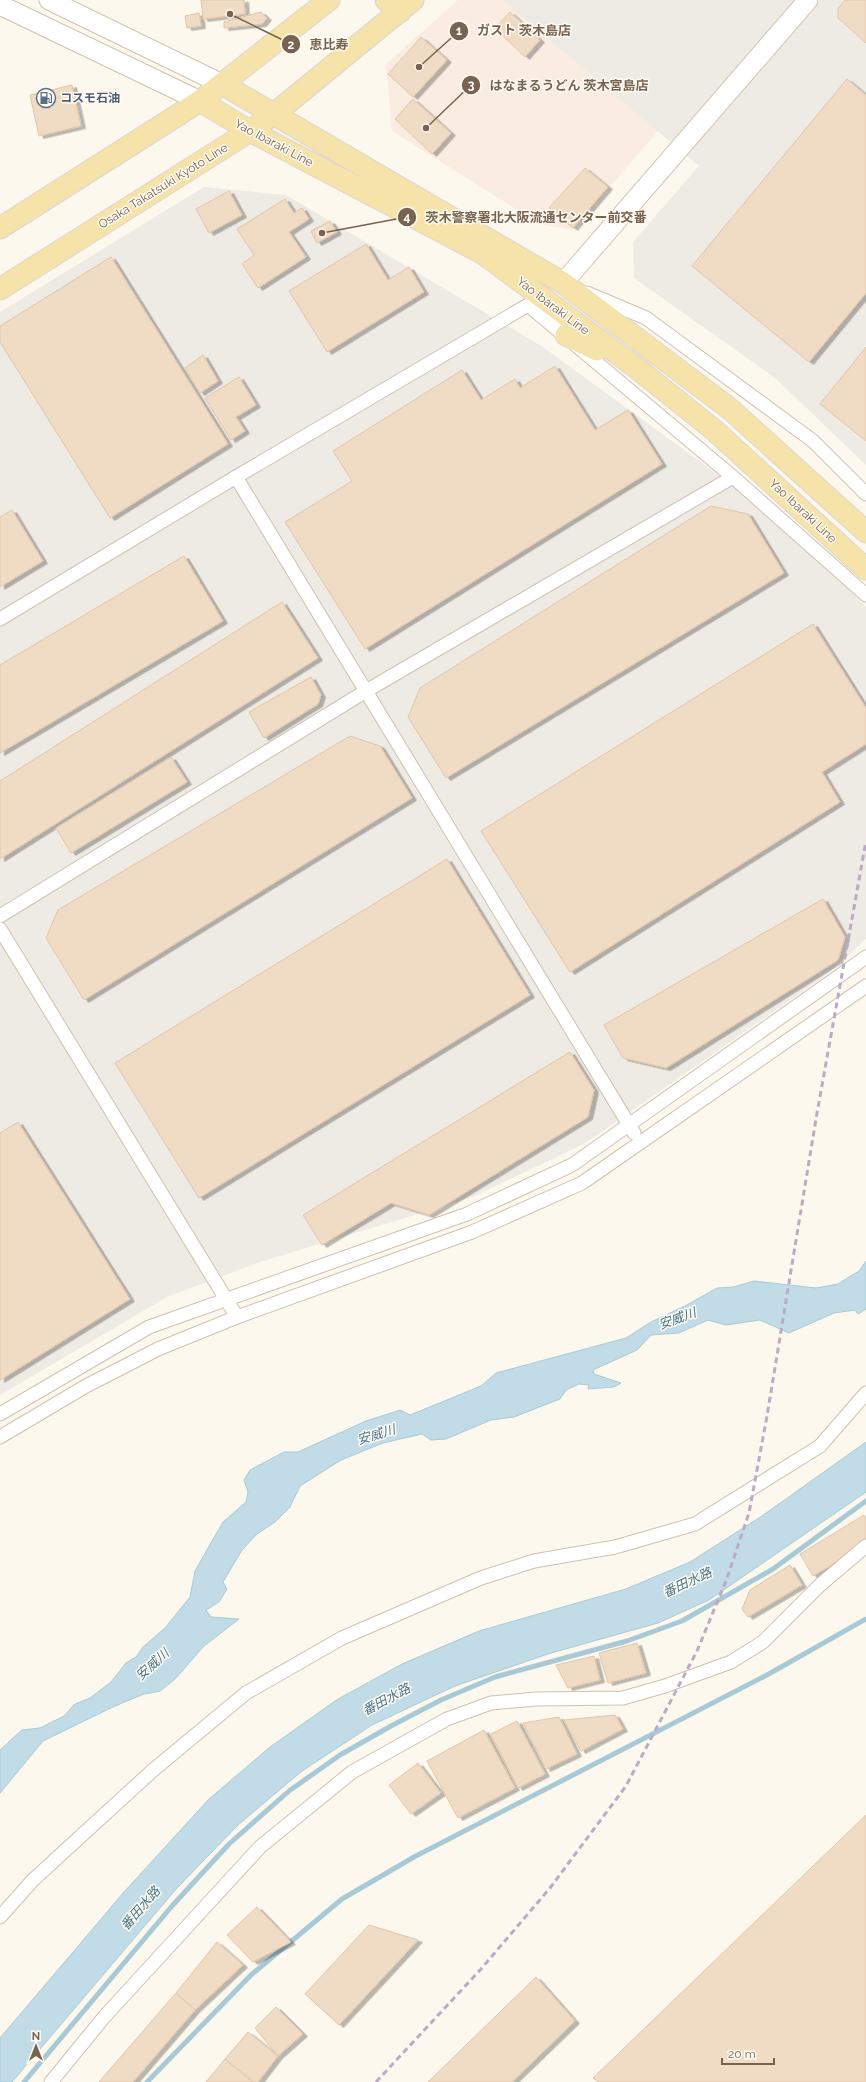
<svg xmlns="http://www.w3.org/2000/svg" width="866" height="2082" font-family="Raleway,'Noto Sans JP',sans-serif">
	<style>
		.commercial { fill: #fbece1 }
		.industrial { fill: #eeeae4 }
		.water { fill: #c1dce6; stroke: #a8cad7 }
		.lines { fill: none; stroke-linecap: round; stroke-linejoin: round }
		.stream { stroke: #a8cad7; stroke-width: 5 }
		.building { fill: #f0dcc5; stroke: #e2c5a6; filter: url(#shadow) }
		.street-casing { stroke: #cec2b1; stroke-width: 15 }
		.secondary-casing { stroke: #d1c3b0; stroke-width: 21 }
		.primary-casing { stroke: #dcd6d1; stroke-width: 23 }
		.street { stroke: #fff; stroke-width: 13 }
		.secondary { stroke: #fff; stroke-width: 19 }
		.primary { stroke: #f6e3a9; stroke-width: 21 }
		.rail { stroke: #bdaac7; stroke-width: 3; stroke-dasharray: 6 4; stroke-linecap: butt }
		.labels { text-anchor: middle; stroke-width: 3; stroke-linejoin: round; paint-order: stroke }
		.service-label { font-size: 12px; font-weight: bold; fill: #4e5e75; stroke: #fefbf3; text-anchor: start }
		.street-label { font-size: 12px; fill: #77634f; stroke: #fefbf3 }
		.water-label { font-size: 13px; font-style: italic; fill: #4a7689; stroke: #fefbf3 }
		.leader { fill: none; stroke: #77634f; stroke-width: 1.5 }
		.callout-dot { fill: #77634f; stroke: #fefbf3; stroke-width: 1.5 }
		.mark-label { font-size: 12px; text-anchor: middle; font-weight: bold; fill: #fff }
		.callout-label { font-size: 13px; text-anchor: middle; font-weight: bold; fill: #77634f; stroke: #fefbf3; stroke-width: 3; stroke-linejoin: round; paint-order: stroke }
	</style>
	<defs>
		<filter id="shadow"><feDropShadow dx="4.5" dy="2.5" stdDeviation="0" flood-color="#0004"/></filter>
	</defs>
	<rect width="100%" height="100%" fill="#fcf8ed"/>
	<path class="commercial" d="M458,0h44l156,131 -85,99 -33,-6 -148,-93 -6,-67z"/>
	<g class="industrial">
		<path d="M502,0h364v465l-92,-88 -140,-99 -1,-36 66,-76z"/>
		<path d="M204,187l82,8 257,152 200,146 111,101 12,13v332l-40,36 -242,169 -114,54 -213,65 -90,34 -167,98v-1083z"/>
	</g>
	<g class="water">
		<path d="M866,1261v48l-8,5 -3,-4 -21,3 -45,20 -29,-13 -34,5 -18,-5 -29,13 -28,2 -14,15 -44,20 1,4 27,9 -7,4 -26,2 1,-4 -10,-1 -13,6 -6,9 -46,18 -23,3 -45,19 -15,1 -9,-6 -39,9 -42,17 -41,26 -10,21 -15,15 -18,12 -15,16 -19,32 4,7 -8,13 -13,8 5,7 28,2 -35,27 -29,33 -15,12 -16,3 -29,12 -72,35 -43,52v-43l22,-20 18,-2 24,-12 11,-12 15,-6 21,-16 15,-19 10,-6 7,-10 22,-19 25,-31 5,-26 28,-49 23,-20 2,-10 -4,-12 6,-10 34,-18h14l68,-31 34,-11 10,5 71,-29 15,-13 130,-35 25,-16 34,-16 32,-18 16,-1 21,-6 62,7 22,-4 21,-13z"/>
		<path d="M866,1442v50l-157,108 -51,23 -107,30 -96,33 -83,39 -70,46 -64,54 -61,63 -165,194h-12v-44l124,-146 85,-93 61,-52 68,-48 64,-35 77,-33 147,-42 64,-27 72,-46z"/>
	</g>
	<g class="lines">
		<g class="stream">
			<path d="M24,2082l148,-176 57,-62 60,-53 51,-36 51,-29 50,-26 54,-23 132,-36 55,-20 91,-52 93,-68"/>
			<path d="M147,2082l104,-107 91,-76 72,-42 353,-182 99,-56"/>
		</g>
	</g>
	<g class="building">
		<path d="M201,0h43l1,14 -42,5z"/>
		<path d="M845,0h21v43l-28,-25v-9z"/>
		<path d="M261,12l6,6 -5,6 -38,4v-6z"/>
		<path d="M510,12l30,28 -15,17 -30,-29z"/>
		<path d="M199,13l2,13 -14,2 -2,-12z"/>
		<path d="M421,37l26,23 -34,37 -25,-23z"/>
		<path d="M847,79l19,16v198l-57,69 -117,-96z"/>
		<path d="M72,85l9,41 -42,10 -9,-41z"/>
		<path d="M413,99l38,34 -19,21 -37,-35z"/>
		<path d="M585,168l23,19 -35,41 -24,-20z"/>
		<path d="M229,191l13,24 -33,18 -13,-24z"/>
		<path d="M285,199l9,14 8,-5 7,11 -20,13 17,25 -48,31 -16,-24 12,-9 -17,-26z"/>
		<path d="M330,221l7,11 -20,11 -6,-12z"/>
		<path d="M366,244l22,36 21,-13 15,25 -97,60 -38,-61z"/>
		<path d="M111,257l117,187 -118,74 -110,-176v-16z"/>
		<path d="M866,347v94l-46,-37z"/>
		<path d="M203,355l15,26 -18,12 -15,-25z"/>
		<path d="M555,366l40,64 33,-20 34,54 -297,185 -80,-127 67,-41 -19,-30 129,-81 19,30 34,-21 5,9z"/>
		<path d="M239,377l17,28 -20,12 9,14 -14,9 -26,-42z"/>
		<path d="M711,506l37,8 36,59 -338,205 -38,-61 12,-29z"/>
		<path d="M12,510l31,51 -43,26v-70z"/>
		<path d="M184,556l39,65 -223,132v-88z"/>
		<path d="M282,602l36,56 -318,201v-78z"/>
		<path d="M813,624l53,84v36l-44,28 18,30 -270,170 -89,-141z"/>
		<path d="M311,677l10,18 -3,9 -54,34 -15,-26z"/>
		<path d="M350,736l30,10 32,52 -328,202 -38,-62 12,-28z"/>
		<path d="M171,757l16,25 -116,71 -15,-25z"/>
		<path d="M447,859l83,136 -331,203 -84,-135z"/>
		<path d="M823,899l22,38 -7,23 -172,108 -43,-10 -19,-33z"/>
		<path d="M570,1052l24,38 -6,27 -159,98 -38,-12 -69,42 -19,-30z"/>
		<path d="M18,1122l112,177 -130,81v-247z"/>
		<path d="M864,1515l2,4v25l-53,32 -13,-22z"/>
		<path d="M790,1565l12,20 -54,32 -6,-8 8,-19z"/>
		<path d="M637,1643l9,30 -38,10 -9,-30z"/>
		<path d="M594,1656l6,24 -32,8 -12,-23z"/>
		<path d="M615,1715l8,14 -42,22 -17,-31z"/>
		<path d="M559,1717l18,37 -31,15 -23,-46z"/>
		<path d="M517,1721l28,53 -27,14 -27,-54z"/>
		<path d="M484,1730l31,58 -57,30 -31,-57z"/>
		<path d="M418,1763l23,30 -30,21 -22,-29z"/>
		<path d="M866,1815v267h-267l-6,-4z"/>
		<path d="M257,1907l34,35 -38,20 -26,-27z"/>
		<path d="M369,1925l49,15 -79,85 -34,-31z"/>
		<path d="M217,1942l26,23 -48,45 -19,-17z"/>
		<path d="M536,1977l39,44 -63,61h-84z"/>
		<path d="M176,1993l19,17 -62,72h-34z"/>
		<path d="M276,2007l27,27 -25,22 -23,-28z"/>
		<path d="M248,2032l30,24 -20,26h-5l-28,-23z"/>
		<path d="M225,2059l28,23h-47z"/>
	</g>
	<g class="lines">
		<defs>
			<g id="street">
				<path d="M587,293l59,25 167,123 53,53"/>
				<path d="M236,477l398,656"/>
				<path d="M0,619l236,-142 292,-172 205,172 133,118"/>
				<path d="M0,916l366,-225 367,-214"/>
				<path d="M0,929l237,388"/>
				<path d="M0,1414l149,-87 318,-113 105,-49 294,-208"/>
				<path d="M0,1437l86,-51 72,-37 79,-32 235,-85 110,-49 284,-197"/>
				<path d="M0,1917l33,-37 119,-109 94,-78 96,-55 139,-60 53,-17 81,-14 80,-23 125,-78 46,-53"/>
				<path d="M51,2082l54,-66 155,-169 92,-75 95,-53 44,-16 45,-4 87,-1 42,-12 66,-24 32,-20 57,-57 46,-39"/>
			</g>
			<g id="secondary">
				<path d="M49,0l173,84"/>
				<path d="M0,5l200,96"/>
				<path d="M563,283l245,-283"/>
			</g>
			<g id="primary">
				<path d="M386,0l14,12"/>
				<path d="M222,84l341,199 167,126 136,123"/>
				<path d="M200,101l50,30 234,123 154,115 76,61 152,139"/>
				<path d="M0,228l200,-127 129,-101"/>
				<path d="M0,289l250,-158 24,-17 139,-114"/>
				<path d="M566,335l31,15"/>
			</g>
		</defs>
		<use href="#street" class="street-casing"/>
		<use href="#secondary" class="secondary-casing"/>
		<use href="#primary" class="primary-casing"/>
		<use href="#street" class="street"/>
		<use href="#secondary" class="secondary"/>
		<use href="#primary" class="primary"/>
		<path class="rail" d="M376,2082l105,-113 69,-81 76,-102 71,-135 29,-70 23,-68 18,-97 50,-303 49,-272"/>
	</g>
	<defs>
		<symbol id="fuel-ring" viewBox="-11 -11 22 22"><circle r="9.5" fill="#fefbf3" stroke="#5c6f8a" stroke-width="1.5"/><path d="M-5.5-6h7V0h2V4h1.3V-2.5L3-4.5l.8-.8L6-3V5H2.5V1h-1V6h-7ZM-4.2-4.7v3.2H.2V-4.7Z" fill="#5c6f8a"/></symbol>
	</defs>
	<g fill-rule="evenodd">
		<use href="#fuel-ring" x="35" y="87" width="22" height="22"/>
	</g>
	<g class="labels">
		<g class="service-label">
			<text x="60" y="102">コスモ石油</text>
		</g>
		<g class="street-label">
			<text transform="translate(274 143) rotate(28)" y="4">Yao Ibaraki Line</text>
			<text transform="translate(163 186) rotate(-32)" y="4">Osaka Takatsuki Kyoto Line</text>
			<text transform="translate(553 306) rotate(37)" y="4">Yao Ibaraki Line</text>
			<text transform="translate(803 511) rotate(43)" y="4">Yao Ibaraki Line</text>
		</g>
		<g class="water-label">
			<text transform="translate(677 1318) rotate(-20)" y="5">安威川</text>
			<text transform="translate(376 1434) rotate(-17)" y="5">安威川</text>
			<text transform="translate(687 1582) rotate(-25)" y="5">番田水路</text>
			<text transform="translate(152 1664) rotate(-42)" y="5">安威川</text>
			<text transform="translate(386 1699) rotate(-28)" y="5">番田水路</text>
			<text transform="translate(140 1908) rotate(-49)" y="5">番田水路</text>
		</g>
	</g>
	<path class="leader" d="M419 67L459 31M230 14L291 44M426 128L471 85M322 233L407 217"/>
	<g class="callout-dot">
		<circle cx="419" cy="67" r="4"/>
		<circle cx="230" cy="14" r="4"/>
		<circle cx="426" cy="128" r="4"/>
		<circle cx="322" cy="233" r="4"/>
		<circle cx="459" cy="31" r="10"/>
		<circle cx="291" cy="44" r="10"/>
		<circle cx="471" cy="85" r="10"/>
		<circle cx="407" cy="217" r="10"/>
	</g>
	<g class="mark-label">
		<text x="459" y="35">1</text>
		<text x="291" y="49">2</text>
		<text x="471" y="89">3</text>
		<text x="407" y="221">4</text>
	</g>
	<g class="callout-label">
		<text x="524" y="35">ガスト 茨木島店</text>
		<text x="329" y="49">恵比寿</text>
		<text x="569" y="90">はなまるうどん 茨木宮島店</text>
		<text x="536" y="222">茨木警察署北大阪流通センター前交番</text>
	</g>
	<g transform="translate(36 2046)" stroke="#fefbf3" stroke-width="3" paint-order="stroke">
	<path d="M0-3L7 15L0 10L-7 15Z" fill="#77634f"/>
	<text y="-6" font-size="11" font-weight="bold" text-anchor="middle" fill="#77634f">N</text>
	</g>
	<path d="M722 2058v6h52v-6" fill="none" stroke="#77634f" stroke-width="2"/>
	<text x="728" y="2058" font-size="12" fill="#77634f" stroke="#fefbf3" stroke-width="3" paint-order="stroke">20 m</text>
</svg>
